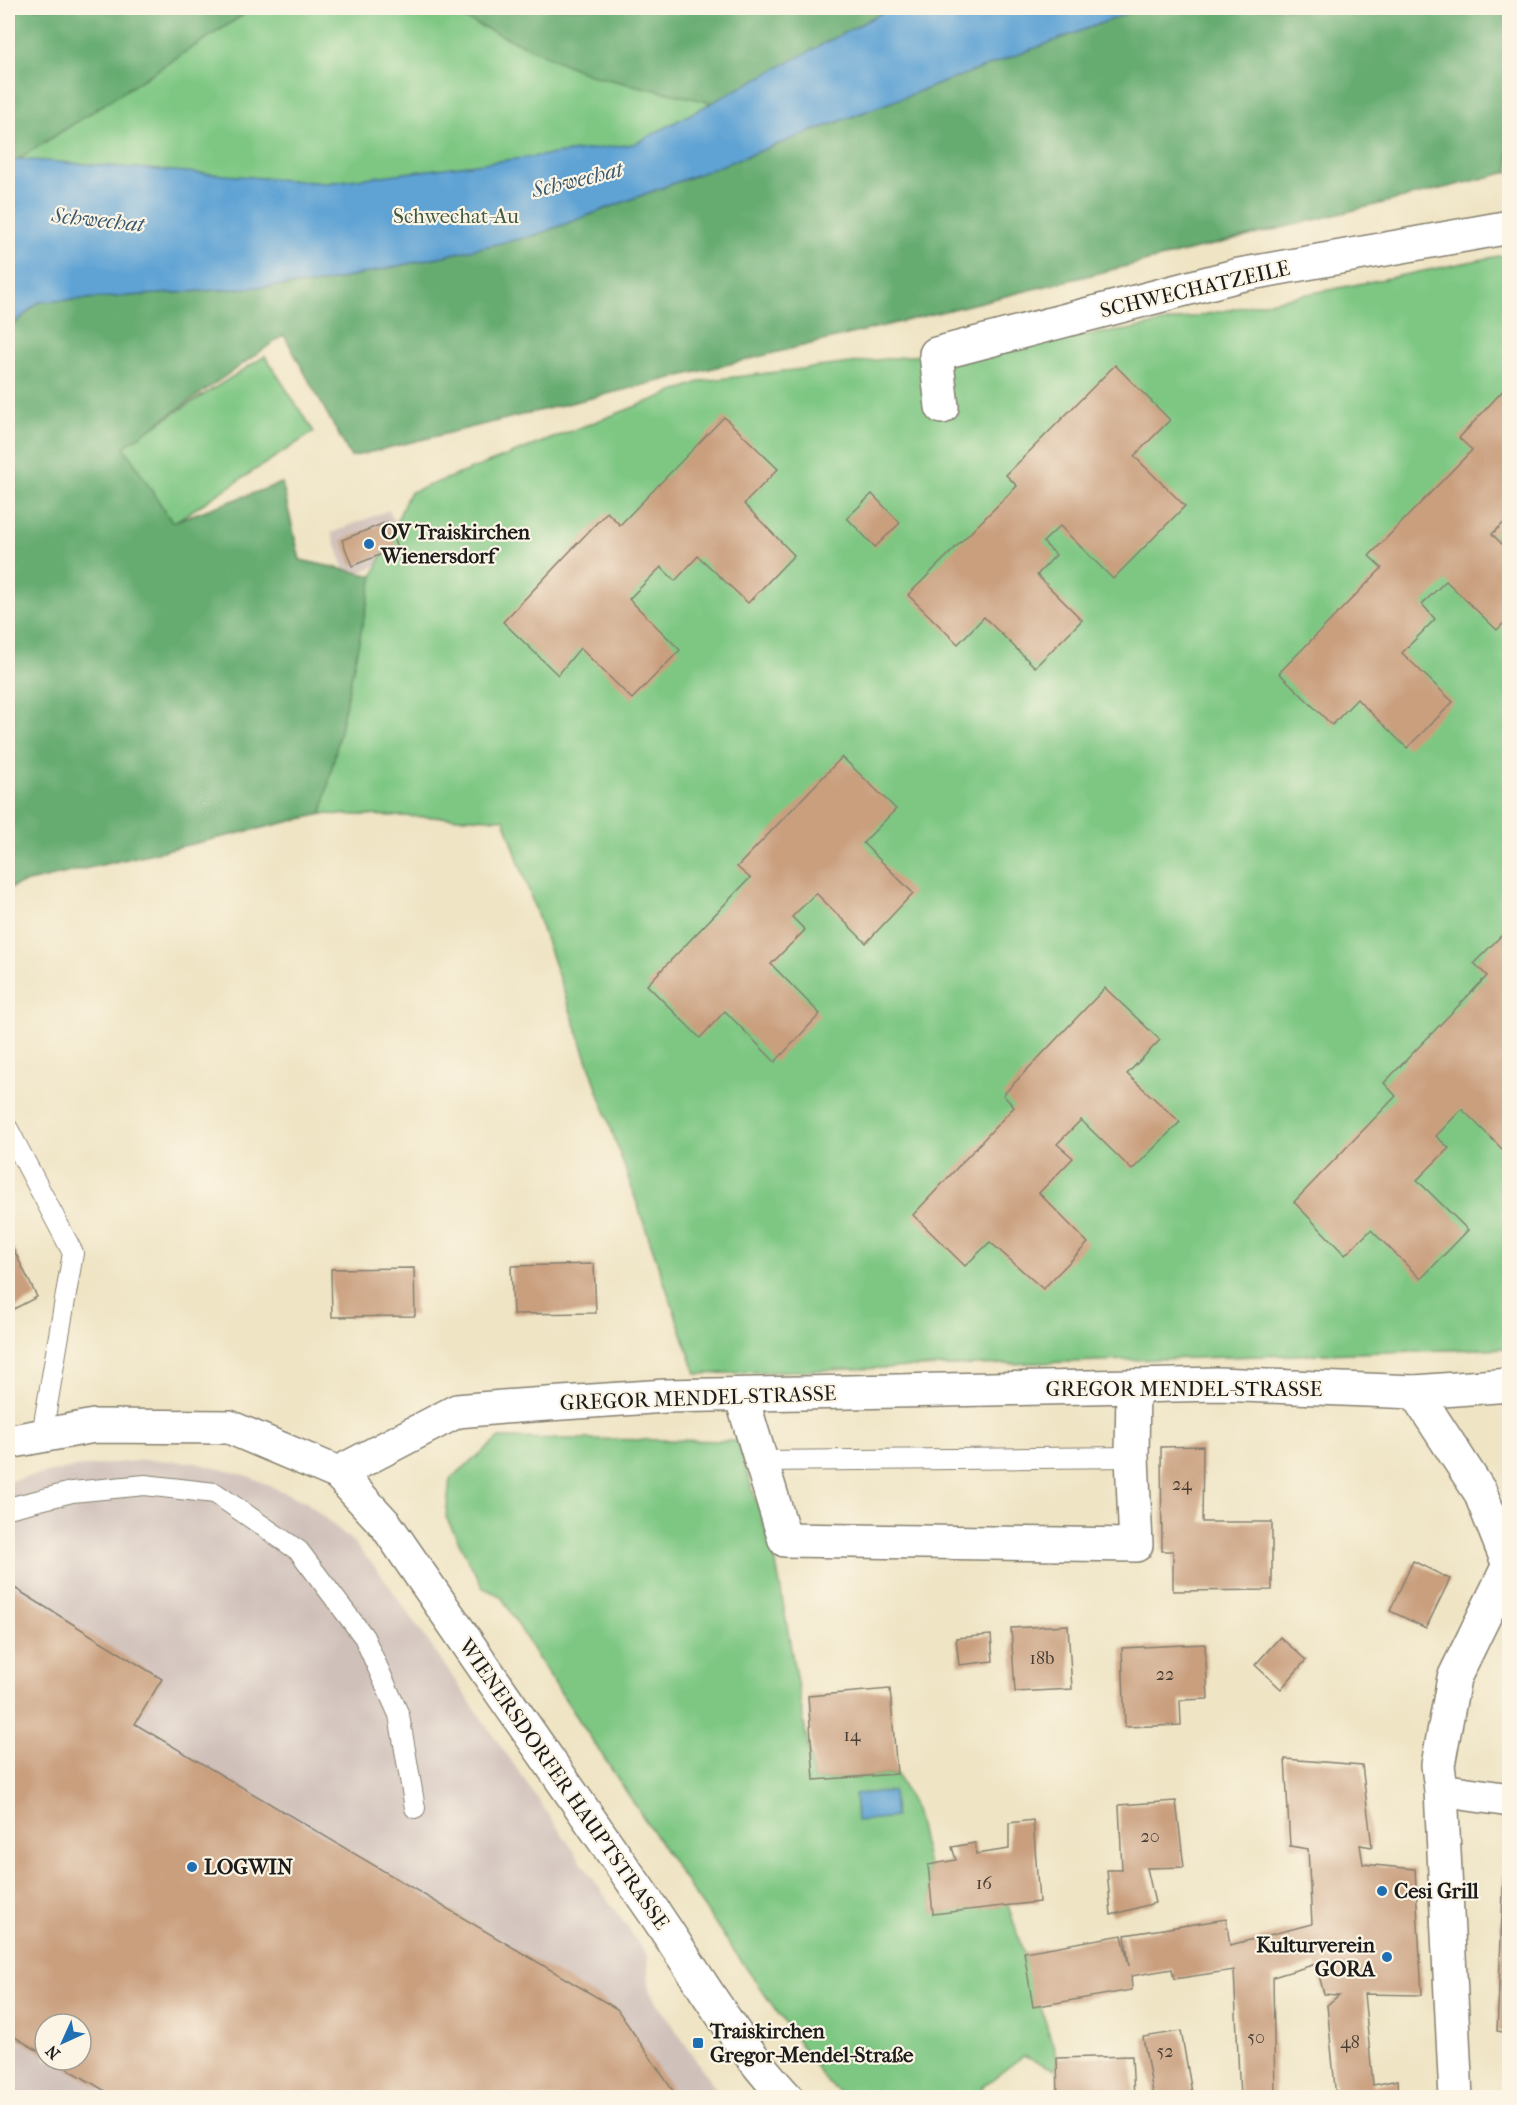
<svg xmlns="http://www.w3.org/2000/svg" width="1517" height="2105" font-family="'IM FELL French Canon',serif">
	<style>
		.industrial { fill: #cfc0ba; fill-rule: evenodd }
		.green { fill: #7ec783; stroke: #4d7250; stroke-width: 1.5 }
		.forest { fill: #66ac71; stroke: #416446; stroke-width: 1.5 }
		.water { fill: #5fa3d4; stroke: #3e6078; stroke-width: 1.5 }
		.building { fill: #c99f7e }
		.lines { fill: none; stroke-linecap: round; stroke-linejoin: round }
		.service-casing { stroke: #868070; stroke-width: 22 }
		.minor-casing { stroke: #868070; stroke-width: 36 }
		.tertiary-casing { stroke: #868070; stroke-width: 36 }
		.service { stroke: #fff; stroke-width: 20 }
		.minor { stroke: #fff; stroke-width: 33 }
		.tertiary { stroke: #fff; stroke-width: 33 }
		.poi-dot { fill: #1f6fb2; stroke: #fcf5e5; stroke-width: 2 }
		.labels { text-anchor: middle; stroke-width: 4.5; stroke-linejoin: round; paint-order: stroke }
		.number-label { font-size: 18px; fill: #473d34 }
		.park-label { font-size: 21px; fill: #3e5840; stroke: #fcf5e5 }
		.street-label { font-size: 21px; fill: #1c1c1c; stroke: #fcf5e5 }
		.poi-label { font-size: 21px; font-weight: bold; fill: #1c1c1c; stroke: #fcf5e5; text-anchor: start }
		.water-label { font-size: 22px; font-style: italic; fill: #3a596f; stroke: #fcf5e5 }
	</style>
	<rect width="100%" height="100%" fill="#fcf5e5"/>
	<filter id="ink" filterUnits="userSpaceOnUse"><feTurbulence type="fractalNoise" baseFrequency=".0167" numOctaves="2"/><feDisplacementMap in="SourceGraphic" scale="12" xChannelSelector="R" yChannelSelector="G"/><feConvolveMatrix kernelMatrix="1 2 1 2 8 2 1 2 1" color-interpolation-filters="sRGB"/></filter>
	<filter id="wash" filterUnits="userSpaceOnUse"><feTurbulence type="fractalNoise" baseFrequency=".008" numOctaves="4" result="noise"/><feDisplacementMap in="SourceGraphic" scale="24" xChannelSelector="R" yChannelSelector="G"/><feGaussianBlur stdDeviation="1.35" result="paint"/><feColorMatrix in="noise" values="0 0 0 0 0 0 0 0 0 0 0 0 0 0 0 0 0 1.4 0 .05"/><feComposite in="paint" operator="in"/></filter>
	<g filter="url(#wash)">
		<rect width="100%" height="100%" fill="#efe4c4"/>
		<g class="industrial">
			<path d="M389,510l17,44 -58,23 -17,-44z"/>
			<path d="M145,1460l47,2 56,14 58,26 45,38 30,34 266,382 3,36 71,105h-713v-616l63,-13zM45,2024h36v36h-36z"/>
		</g>
		<g class="green">
			<path d="M8,8h1501v164l-1158,285 -67,-122 -141,98 122,-77 49,76 -138,89 106,-38 18,77 73,16 36,-83 293,-112 425,-51 382,-76v1094l-813,26 -192,-555 -182,-5 -299,69 -15,6z"/>
			<path d="M499,1438l238,3 39,122 38,217 83,-6 18,35 13,56 5,48 75,-8 49,153 -2,12 -32,-14 -41,31v10h-135l-20,-14 -137,-195 -154,-233 -35,-59 -18,-8 -37,-71 4,-38z"/>
		</g>
		<g class="forest">
			<path d="M8,8h246l-235,151 -11,2z"/>
			<path d="M441,8h450l-178,95 -124,-28z"/>
			<path d="M1142,8h367v164l-1158,285 -67,-122 -160,112 48,75 110,-39 18,77 73,16 -51,238 -299,69 -15,6v-560l31,-27 283,-19 211,-47z"/>
		</g>
		<g class="water">
			<path d="M891,8h251l-609,228 -211,47 -283,19 -31,27v-168l11,-2 307,24 308,-39z"/>
			<path d="M893,1791l2,26 -38,4 -2,-27z"/>
		</g>
		<g id="blocks">
			<g class="building">
				<path d="M1115,365l55,55 -36,36 51,50 -72,73 -53,-53 -17,16 13,13 -19,20 45,45 -47,47 -51,-50 -26,27 -50,-49 109,-109 -11,-11z"/>
				<path d="M1510,383v134l-18,17 18,18v65l-13,13 -51,-49 -24,23 13,15 -33,34 51,49 -46,46 -50,-49 -25,26 -53,-52 103,-105 -13,-12 103,-106 -13,-12z"/>
				<path d="M724,417l54,52 -34,35 50,51 -46,48 -50,-47 -23,25 -14,-14 -32,32 51,51 -48,49 -52,-51 -22,27 -55,-53 104,-110 13,13z"/>
				<path d="M872,494l28,29 -25,24 -28,-29z"/>
				<path d="M387,522l10,26 -45,18 -10,-26z"/>
				<path d="M842,757l54,52 -33,34 50,50 -47,50 -50,-50 -24,24 13,13 -34,34 49,50 -45,48 -50,-51 -25,27 -53,-53 103,-107 -13,-11z"/>
				<path d="M1510,927v230l-48,-48 -26,27 13,12 -32,32 51,50 -47,49 -50,-49 -26,25 -51,-53 102,-106 -12,-13 103,-107 -13,-13z"/>
				<path d="M1105,988l55,52 -33,34 53,48 -48,48 -51,-50 -24,24 16,14 -34,35 49,50 -45,46 -53,-47 -25,24 -52,-51 101,-108 -11,-12z"/>
				<path d="M8,1238l29,59 -29,15z"/>
				<path d="M594,1264l2,49 -83,1 -2,-48z"/>
				<path d="M414,1268l1,48 -83,1 -1,-48z"/>
				<path d="M1203,1446l-1,76h70v68l-99,1v-40h-11l-1,-104z"/>
				<path d="M1413,1561l37,18 -24,49 -36,-17z"/>
				<path d="M8,1584l154,95 -27,45 482,285 61,89h-561l-64,-38h28v-36h-36v31l-37,-22z"/>
				<path d="M1068,1625l4,64 -57,3 -4,-64z"/>
				<path d="M991,1635l2,26 -34,4 -3,-27z"/>
				<path d="M1280,1637l26,23 -25,29 -26,-24z"/>
				<path d="M1205,1644l3,55 -28,1 1,25 -56,2 -3,-79z"/>
				<path d="M890,1689l7,85 -83,6 -6,-84z"/>
				<path d="M1285,1759l77,6 10,82 -12,-2 3,19 52,5 7,126 -58,-1 9,91 25,-5 1,18h-63l-9,-93 12,-10 -15,-1 -8,-30 -43,13 2,121h-35l-6,-128 -60,9 -2,-10 -41,7 1,14 -99,17 -9,-55 98,-17 7,31 -4,-31 101,-16 4,26 82,-21 -4,-75 -18,-3z"/>
				<path d="M1176,1801l8,66 -37,1 8,35 -44,12 -4,-45h15l-3,-65z"/>
				<path d="M1033,1820l6,82 -106,12 -5,-49 28,-5 -4,-13 23,-4 1,11 33,-5v-26z"/>
				<path d="M1505,1847l5,1v185l-13,-2z"/>
				<path d="M1181,2031l12,67h-39l-11,-61z"/>
				<path d="M1132,2056l2,42h-76l-1,-40z"/>
			</g>
		</g>
	</g>
	<g filter="url(#ink)">
		<use href="#blocks" fill-opacity="0" stroke="#868070" stroke-width="1.5"/>
		<g class="lines">
			<defs>
				<g id="service">
					<path d="M8,1129l65,124 -31,182"/>
					<path d="M762,1461l370,-4"/>
					<path d="M8,1508l64,-16 73,-7 70,8 84,58 65,86 35,78 16,93"/>
				</g>
				<g id="minor">
					<path d="M942,407l-6,-53 303,-79 271,-48"/>
					<path d="M1415,1392l65,100 29,73"/>
					<path d="M741,1395l44,145 351,5 -4,-88 1,-71"/>
					<path d="M338,1473l119,-62 46,-4 163,-11 467,-10 84,-2 198,8 95,-7"/>
					<path d="M1441,1790l69,10"/>
					<path d="M1456,2098l-15,-308 -3,-25 16,-87 56,-115"/>
				</g>
				<path id="tertiary" d="M8,1442l86,-16 135,1 109,46 48,52c86,126 174,252 261,377 46,66 85,137 140,196"/>
			</defs>
			<use href="#service" class="service-casing"/>
			<use href="#minor" class="minor-casing"/>
			<use href="#tertiary" class="tertiary-casing"/>
			<use href="#service" class="service"/>
			<use href="#minor" class="minor"/>
			<use href="#tertiary" class="tertiary"/>
		</g>
	</g>
	<g class="poi-dot">
		<circle cx="369" cy="544" r="6"/>
		<circle cx="192" cy="1867" r="6"/>
		<circle cx="1382" cy="1891" r="6"/>
		<circle cx="1387" cy="1957" r="6"/>
		<rect x="692" y="2037" width="12" height="12" rx="3"/>
	</g>
	<g class="labels">
		<g class="number-label">
			<text x="1182" y="1490">24</text>
			<text x="1042" y="1664">18b</text>
			<text x="1165" y="1680">22</text>
			<text x="852" y="1741">14</text>
			<text x="1150" y="1842">20</text>
			<text x="984" y="1889">16</text>
			<text x="1256" y="2043">50</text>
			<text x="1350" y="2048">48</text>
			<text x="1165" y="2057">52</text>
		</g>
		<g class="park-label">
			<text x="456" y="223">Schwechat-Au</text>
		</g>
		<g class="street-label">
			<text transform="translate(1195 289) rotate(-13)" y="7">SCHWECHATZEILE</text>
			<text x="1184" y="1396">GREGOR MENDEL-STRASSE</text>
			<text transform="translate(698 1398) rotate(-2)" y="7">GREGOR MENDEL-STRASSE</text>
			<text transform="translate(564 1784) rotate(55)" y="7">WIENERSDORFER HAUPTSTRASSE</text>
		</g>
		<g class="poi-label">
			<text x="381" y="539">OV Traiskirchen<tspan x="381" dy="24">Wienersdorf</tspan></text>
			<text x="204" y="1874">LOGWIN</text>
			<text x="1394" y="1898">Cesi Grill</text>
			<text x="1375" y="1952" text-anchor="end">Kulturverein<tspan x="1375" dy="24">GORA</tspan></text>
			<text x="710" y="2038">Traiskirchen<tspan x="710" dy="24">Gregor-Mendel-Straße</tspan></text>
		</g>
		<g class="water-label">
			<text transform="translate(577 179) rotate(-14)" y="8">Schwechat</text>
			<text transform="translate(98 219) rotate(6)" y="8">Schwechat</text>
		</g>
	</g>
	<rect width="1517" height="2105" fill="none" stroke="#fcf5e5" stroke-width="30"/>
	<g transform="translate(63 2042) rotate(225)"><circle r="28" fill="#fcf5e5" stroke="#a29e95" stroke-width="1.5"/>
	<path d="M0-4.5L10 22L0 15L-10 22Z" fill="#1f6fb2"/>
	<text y="-9" font-size="16" font-weight="bold" text-anchor="middle" fill="#1c1c1c">N</text>
	</g>
</svg>
